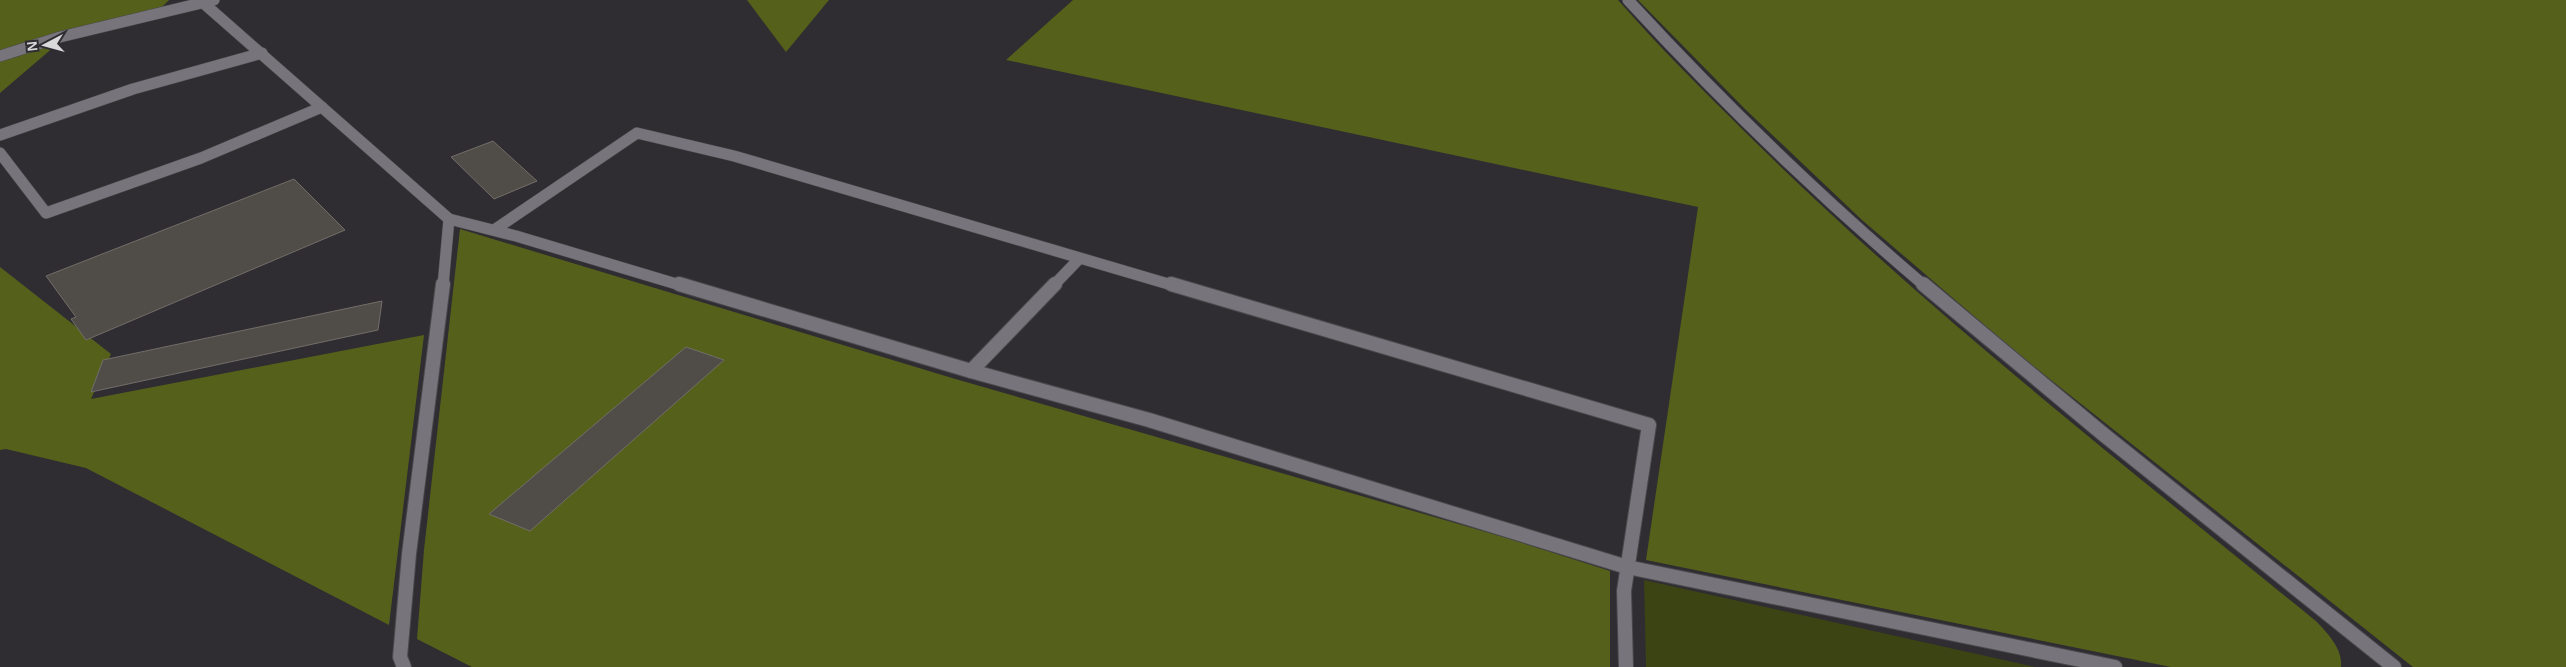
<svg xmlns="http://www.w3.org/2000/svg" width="2566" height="667" font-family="Arial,sans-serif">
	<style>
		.green { fill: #3c4414 }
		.forest { fill: #55611a }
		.building { fill: #504c48; stroke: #726e69 }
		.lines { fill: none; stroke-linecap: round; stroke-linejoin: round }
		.minor-far1-casing { stroke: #49484c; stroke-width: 12 }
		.minor-casing { stroke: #49484c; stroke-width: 16 }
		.minor-far1 { stroke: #77757b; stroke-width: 11 }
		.minor { stroke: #77757b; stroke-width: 14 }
	</style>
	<rect width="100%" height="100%" fill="#2f2d32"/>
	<path class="green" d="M1644,580l391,87h-389z"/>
	<g class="forest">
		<path d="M0,0h169l-7,7 -10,4 -152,41z"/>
		<path d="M747,0h82l-43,52z"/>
		<path d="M1073,0h545c40,46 84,89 127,132 179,177 378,332 572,490 11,12 26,27 24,45h-170l-525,-107 52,-353 -692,-147z"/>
		<path d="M1638,0h928v667h-153l-396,-314 -155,-133 -117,-111z"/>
		<path d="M62,40l-62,53v-33z"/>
		<path d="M460,229l492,149 555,160 103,33v96h-1138l-55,-28 7,-89z"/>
		<path d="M0,267l111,87 -20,45 333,-64 -35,290 -303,-157 -80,-19 -6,1z"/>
	</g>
	<g class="building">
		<path d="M493,141l44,40 -43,18 -43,-42z"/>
		<path d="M294,179l51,51 -259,110 -15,-21 5,-2 -30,-41z"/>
		<path d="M382,301l-4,29 -287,62 12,-32z"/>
		<path d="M686,347l38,13 -194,171 -41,-17z"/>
	</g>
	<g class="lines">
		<defs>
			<g id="minor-far1">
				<path d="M200,0l249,219 67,17 167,50"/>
				<path d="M1628,0c93,101 192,197 297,286"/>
				<path d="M0,56l60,-19 154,-37"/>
				<path d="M0,135l133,-46 129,-36"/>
				<path d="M0,153l46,60 155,-55 121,-51"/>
				<path d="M494,230l143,-97 97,23 441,130"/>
				<path d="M443,286l6,-67"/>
				<path d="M1053,286l26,-27"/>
			</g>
			<g id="minor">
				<path d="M679,284l292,87 178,49 478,147 488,100"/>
				<path d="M1171,284l478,141 -25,166 2,76"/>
				<path d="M1923,284l180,150 291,233"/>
				<path d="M971,371l84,-87"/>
				<path d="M404,667l-4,-10 9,-103 34,-270"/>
			</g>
		</defs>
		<use href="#minor-far1" class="minor-far1-casing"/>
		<use href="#minor" class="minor-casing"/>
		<use href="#minor-far1" class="minor-far1"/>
		<use href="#minor" class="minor"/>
	</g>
	<g transform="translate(45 45) rotate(264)" stroke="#2f2d32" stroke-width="4" paint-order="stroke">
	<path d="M0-4L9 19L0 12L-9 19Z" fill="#d9d8db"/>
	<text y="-8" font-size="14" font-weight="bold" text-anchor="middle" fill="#d9d8db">N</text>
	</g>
</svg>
